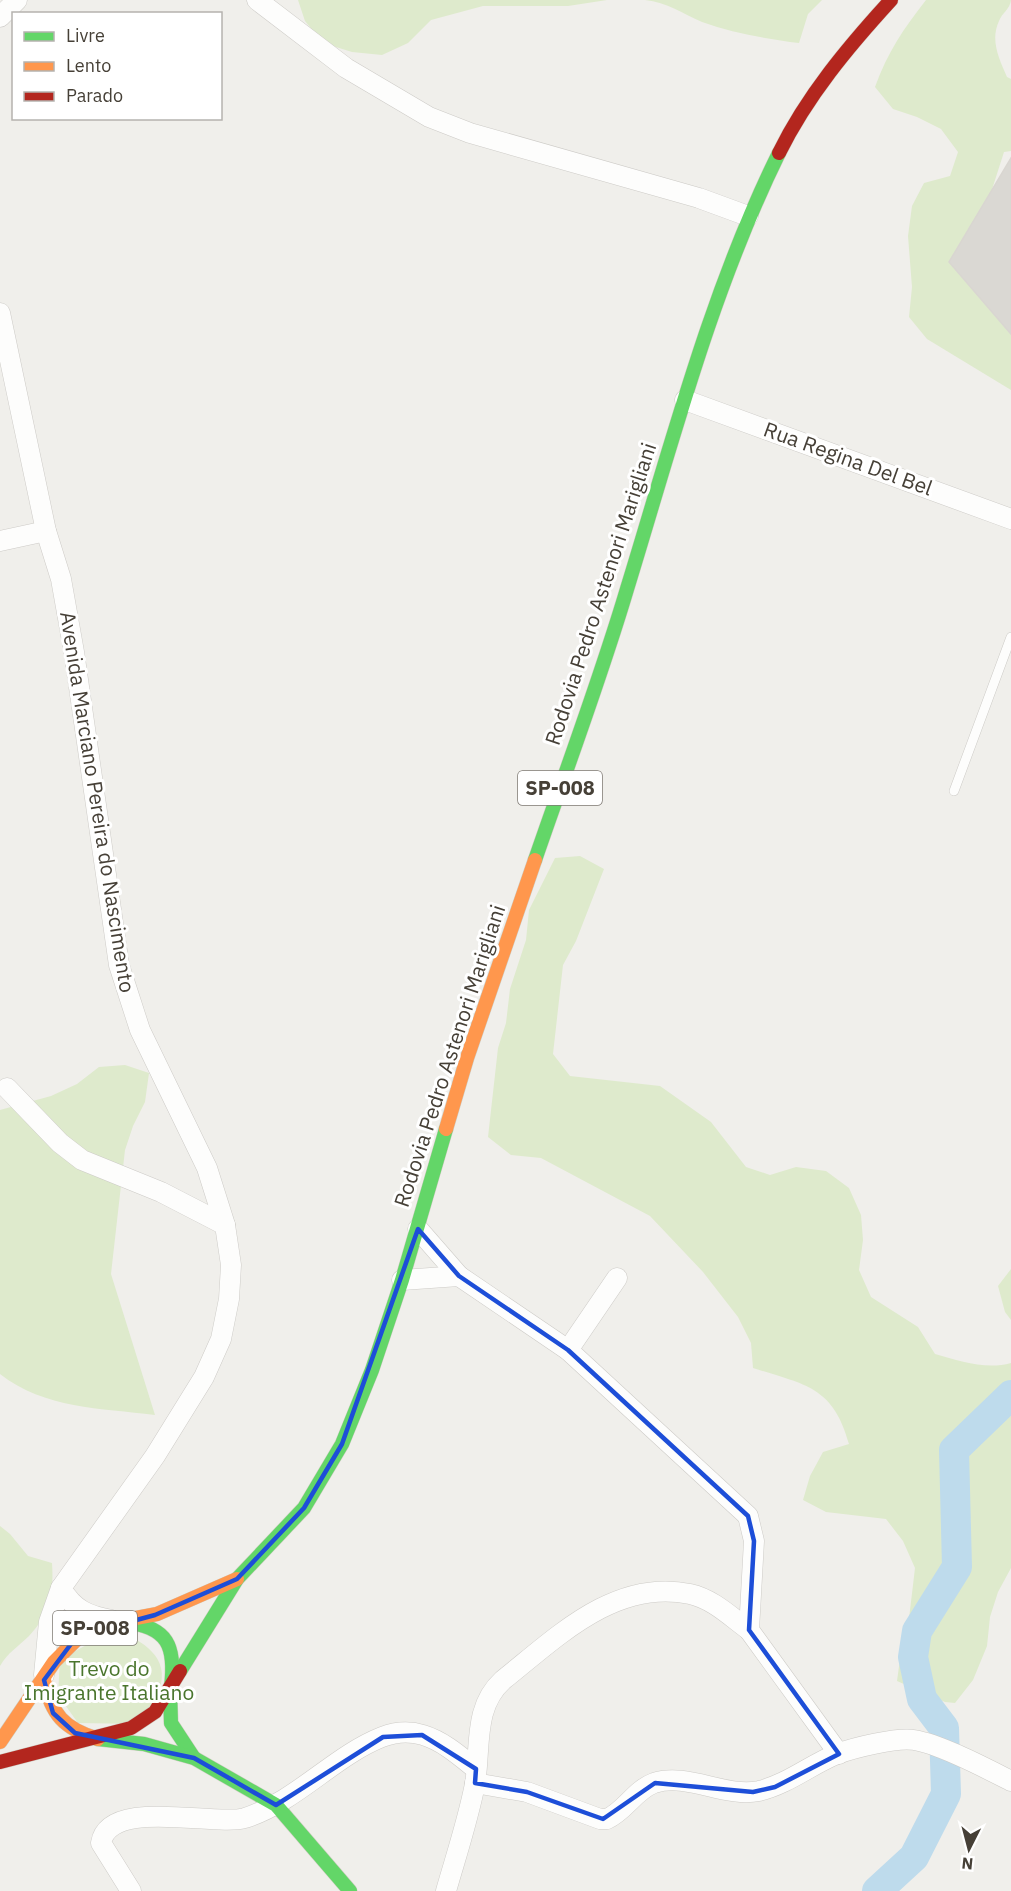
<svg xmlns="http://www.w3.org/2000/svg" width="1011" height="1891" font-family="'IBM Plex Sans',sans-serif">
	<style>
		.green { fill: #deeacc }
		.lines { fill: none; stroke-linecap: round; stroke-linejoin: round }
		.river { stroke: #bedbec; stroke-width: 30 }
		.building { fill: #dad8d3; stroke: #d9d6d1; stroke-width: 1.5 }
		.lane-casing { stroke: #cdcbc7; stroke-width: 10 }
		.street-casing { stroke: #cdcbc7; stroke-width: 21 }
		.fast-casing { stroke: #cfccc2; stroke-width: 15 }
		.slow-casing { stroke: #cfccc2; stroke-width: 15 }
		.jam-casing { stroke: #cfccc2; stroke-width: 15 }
		.lane { stroke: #fdfdfc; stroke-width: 9 }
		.street { stroke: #fdfdfc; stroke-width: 20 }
		.fast { stroke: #63d668; stroke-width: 14 }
		.slow { stroke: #ff974d; stroke-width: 14 }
		.jam { stroke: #b3261e; stroke-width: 14 }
		.marked { fill: none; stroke: #1d4ed8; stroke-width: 4.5; stroke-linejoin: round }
		.labels { text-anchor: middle; stroke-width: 6; stroke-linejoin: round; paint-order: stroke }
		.shield { fill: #fff; stroke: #7e7973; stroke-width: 1.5 }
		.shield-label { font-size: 20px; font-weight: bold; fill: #464037 }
		.street-label { font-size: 21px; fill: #464037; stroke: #fff }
		.park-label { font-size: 21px; fill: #4a752d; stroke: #fff }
	</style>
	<rect width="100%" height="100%" fill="#f0efeb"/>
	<g class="green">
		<path d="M298,0h309l-39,6h-85l-52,14 -23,23 -26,12 -30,-3 -29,-9 -18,-22z"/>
		<path d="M645,0h177l-14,14 -9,29c-32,-4 -66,-10 -97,-21 -19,-8 -35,-20 -57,-22z"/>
		<path d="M926,0h85c-1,9 -9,13 -12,21 -9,19 0,38 8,56l4,2v72l-7,1 -17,53 24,107v78l-84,-51 -18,-22 3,-30 -4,-51 4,-30 12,-23 26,-7 8,-24 -17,-23 -24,-12 -24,-8 -18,-22c12,-34 29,-59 51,-87z"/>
		<path d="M580,856l24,13 -28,72 -13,24 -10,89 17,22 90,10 51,36 35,45 24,8 26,-8 30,4 23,17 12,27 2,25 -4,30 12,27 47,30 17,27c25,7 51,16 76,9v205l-13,24 -8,25 -3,29 -14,34 -18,23 -10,-1 -48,-21 4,-29 7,-25 7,-59 -12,-27 -17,-22 -60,-7 -23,-12 7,-24 13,-24 26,-8c-16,-58 -44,-59 -96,-76l-2,-25 -13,-26 -35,-45 -53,-56 -109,-58 -30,-3 -23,-18 10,-89 8,-25 4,-34 16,-49 3,-30 26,-52z"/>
		<path d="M125,1065l24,8 -4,29 -12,24 -8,24 -14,124 44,141c-55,-7 -110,-6 -155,-41v-264l51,-14 26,-12 22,-17z"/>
		<path d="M1011,1269v51l-6,-8 -7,-26z"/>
		<path d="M0,1526l10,8 18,22 24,7c2,29 -2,51 -23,73 -11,11 -21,16 -29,30z"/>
		<path d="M114,1629c22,9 54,24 47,55 -3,13 -17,29 -23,40l-60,-1 -20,-28 2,-35z"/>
	</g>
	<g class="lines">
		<path class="river" d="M877,1891l37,-34 32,-63 -2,-66 -22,-29 -9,-42 4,-26 40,-64 -3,-117 57,-55"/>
	</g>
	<path class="building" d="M1011,158v176l-62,-72z"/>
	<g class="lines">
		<defs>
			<path id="lane" d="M954,791l57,-154"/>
			<g id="street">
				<path d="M257,0l89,68 83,49 41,16 229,65 49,18"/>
				<path d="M0,17l17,-17"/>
				<path d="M0,313l46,218 15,48 13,73 45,313 21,65 67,138 18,57 6,40 -2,34 -8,40 -17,38 -49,79 -94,132 -12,34 -5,53"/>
				<path d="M685,400l326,119"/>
				<path d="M0,541l46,-10"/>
				<path d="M7,1088l53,55 22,17 79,32 64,33"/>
				<path d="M418,1229l41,47 109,74 180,166 6,25 -5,89 90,124"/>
				<path d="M402,1280l57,-4"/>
				<path d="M568,1350l49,-72"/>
				<path d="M61,1588c13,22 27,28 51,32"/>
				<path d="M475,1783l52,9 73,27h7c18,-8 28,-29 47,-36 33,-11 71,15 105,8 29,-7 51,-26 78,-37 16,-6 60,-17 77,-14 26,4 73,29 97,41"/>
				<path d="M131,1891l-30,-48c8,-46 114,-16 144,-25 52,-17 89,-62 137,-81 13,-5 28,-6 41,-2 20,6 37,21 53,34"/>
				<path d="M446,1891c10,-35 22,-71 29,-107 6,-37 -2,-77 28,-104 53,-42 112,-102 187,-86 23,5 41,23 59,36"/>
			</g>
			<g id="fast">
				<path d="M535,860c31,-90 65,-180 92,-271 45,-146 84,-298 152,-436"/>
				<path d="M125,1622c43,5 51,24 46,65"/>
				<path d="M180,1671l57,-92 67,-71 38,-64 30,-74 30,-90 44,-151"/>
				<path d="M170,1690l1,33 23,35"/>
				<path d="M98,1739l46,5 50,14 82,47 74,86"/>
			</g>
			<g id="slow">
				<path d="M446,1129l21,-71 68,-198"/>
				<path d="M44,1680c7,34 20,49 54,59"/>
				<path d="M0,1742l54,-80 30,-30 20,-8 53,-10 80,-35"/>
			</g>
			<g id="jam">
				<path d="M779,153c28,-57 69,-106 112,-153"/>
				<path d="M0,1762l131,-34 24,-16 25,-41"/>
			</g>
		</defs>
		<use href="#lane" class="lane-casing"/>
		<use href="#street" class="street-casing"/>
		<use href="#fast" class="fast-casing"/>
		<use href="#slow" class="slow-casing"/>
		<use href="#jam" class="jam-casing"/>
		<use href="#lane" class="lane"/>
		<use href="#street" class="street"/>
		<use href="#fast" class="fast"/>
		<use href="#slow" class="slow"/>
		<use href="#jam" class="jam"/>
	</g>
	<path class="marked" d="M418,1229l41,47 109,74 180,166 6,25 -5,89 90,124 -64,33 -22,5 -98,-9 -52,36 -76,-27 -52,-9 1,-14 -54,-34 -39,2 -107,68 -82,-47 -119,-25 -22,-20 -9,-33 33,-44 78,-21 82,-36 67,-71 38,-64z"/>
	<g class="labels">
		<g class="shield">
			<rect x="518" y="771" width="84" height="34" rx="4.5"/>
			<rect x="53" y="1611" width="84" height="34" rx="4.5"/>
		</g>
		<g class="shield-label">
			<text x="560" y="795">SP-008</text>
			<text x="95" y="1635">SP-008</text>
		</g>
		<g class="street-label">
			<text transform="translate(848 459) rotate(20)" y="7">Rua Regina Del Bel</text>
			<text transform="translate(601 594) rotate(-72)" y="7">Rodovia Pedro Astenori Marigliani</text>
			<text transform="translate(97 802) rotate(81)" y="7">Avenida Marciano Pereira do Nascimento</text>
			<text transform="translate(450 1056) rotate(-72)" y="7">Rodovia Pedro Astenori Marigliani</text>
		</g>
		<g class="park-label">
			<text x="109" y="1676">Trevo do<tspan x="109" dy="24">Imigrante Italiano</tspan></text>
		</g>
	</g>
	<rect x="12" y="12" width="210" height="108" fill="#ffffff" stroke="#b5b3af" stroke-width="1.5"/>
	<rect x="24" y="32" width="30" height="9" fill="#63d668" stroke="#b5b3af" stroke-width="1.5"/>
	<text x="66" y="42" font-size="18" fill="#464037">Livre</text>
	<rect x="24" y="62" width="30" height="9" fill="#ff974d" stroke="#b5b3af" stroke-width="1.5"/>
	<text x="66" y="72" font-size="18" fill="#464037">Lento</text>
	<rect x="24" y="92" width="30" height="9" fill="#b3261e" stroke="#b5b3af" stroke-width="1.5"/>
	<text x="66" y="102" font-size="18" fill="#464037">Parado</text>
	<g transform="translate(969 1849) rotate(186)" stroke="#ffffff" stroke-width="4.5" paint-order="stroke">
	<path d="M0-4.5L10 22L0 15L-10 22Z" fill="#464037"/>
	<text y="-9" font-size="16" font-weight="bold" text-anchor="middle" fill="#464037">N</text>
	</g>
</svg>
